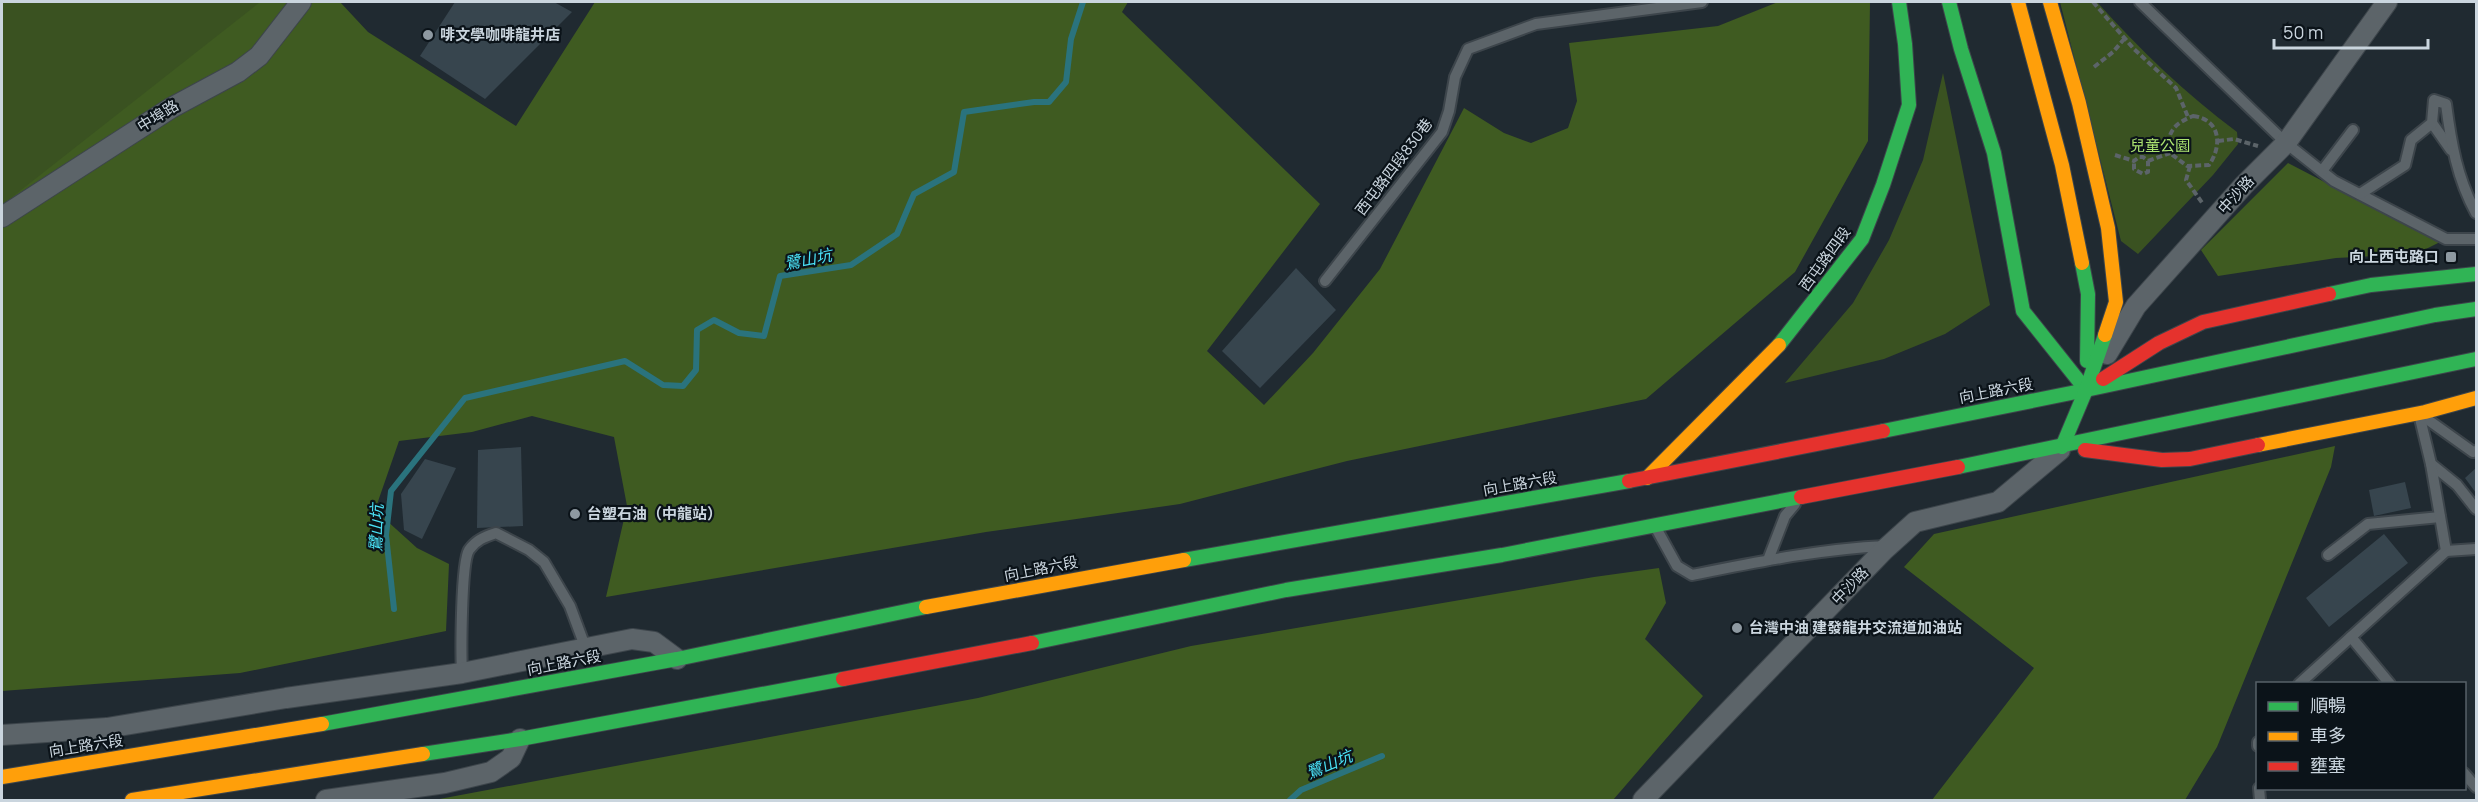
<svg xmlns="http://www.w3.org/2000/svg" width="2478" height="802" font-family="Manrope,'Noto Sans TC',sans-serif">
	<style>
		.green { fill: #3a5221 }
		.forest { fill: #3f5b21 }
		.lines { fill: none; stroke-linecap: round; stroke-linejoin: round }
		.stream { stroke: #2a737d; stroke-width: 6 }
		.building { fill: #37454e }
		.lane-casing { stroke: #3d454b; stroke-width: 14 }
		.street-casing { stroke: #3d454b; stroke-width: 22 }
		.fast-casing { stroke: #3d454b; stroke-width: 16 }
		.slow-casing { stroke: #3d454b; stroke-width: 16 }
		.jam-casing { stroke: #3d454b; stroke-width: 16 }
		.path { stroke: #5c6469; stroke-width: 4; stroke-dasharray: 6 3; stroke-linecap: butt }
		.lane { stroke: #5c6469; stroke-width: 10 }
		.street { stroke: #5c6469; stroke-width: 20 }
		.fast { stroke: #30b455; stroke-width: 14 }
		.slow { stroke: #ff9f0a; stroke-width: 14 }
		.jam { stroke: #e5322d; stroke-width: 14 }
		.poi-dot { fill: #8e99a1; stroke: #0b1319; stroke-width: 2 }
		.labels { text-anchor: middle; stroke-width: 4.5; stroke-linejoin: round; paint-order: stroke }
		.poi-label { font-size: 15px; font-weight: bold; fill: #cad5de; stroke: #0b1319; text-anchor: start }
		.street-label { font-size: 15px; fill: #cad5de; stroke: #0b1319 }
		.park-label { font-size: 15px; fill: #ace470; stroke: #0b1319 }
		.water-label { font-size: 16px; font-style: italic; fill: #4ae1f6; stroke: #0b1319 }
	</style>
	<rect width="100%" height="100%" fill="#202a31"/>
	<g class="green">
		<path d="M2,2h259l-259,204z"/>
		<path d="M2060,2h37c43,48 88,91 140,130l1,12 -25,31 -75,79 -17,-13z"/>
		<path d="M1943,73l47,232 -45,29 -61,25 -99,24 68,-80 36,-63 34,-80z"/>
	</g>
	<g class="forest">
		<path d="M260,2h80l28,30 148,94 79,-124h533l-6,10 198,192 -113,147 57,54 49,-52 67,-84 84,-161 40,25 27,10 37,-15 9,-27 -8,-58 149,-17 60,-24h92l-2,139 -73,131 -149,127 -299,62 -167,43 -194,28 -380,65 21,-91 -13,-69 -82,-21 -60,16 -73,9 -24,69 42,38 32,16 -3,67 -206,42 -238,18v-486z"/>
		<path d="M2288,163l152,79 -24,12 -80,4 -118,18 -17,-26z"/>
		<path d="M2335,446l-4,21 -114,280 -32,53h-253l102,-132 -130,-101 30,-33z"/>
		<path d="M1659,568l7,35 -21,36 58,57 -90,104h-1179l544,-102 213,-52 403,-69z"/>
	</g>
	<g class="lines">
		<g class="stream">
			<path d="M394,609l-8,-74 5,-44 74,-93 160,-37 38,24 20,1 13,-16 1,-40 17,-10 25,13 25,3 16,-60 71,-11 46,-31 17,-40 40,-22 10,-60 70,-10h15l17,-20 5,-43 12,-37"/>
			<path d="M1290,800l11,-10 81,-34"/>
		</g>
	</g>
	<g class="building">
		<path d="M455,2h99l18,10 -87,87 -65,-43z"/>
		<path d="M1296,268l40,42 -76,78 -38,-37z"/>
		<path d="M521,447l2,79 -46,2 1,-78z"/>
		<path d="M425,459l31,9 -34,71 -18,-9 -3,-36z"/>
		<path d="M2476,468v25l-11,-15z"/>
		<path d="M2405,482l6,26 -37,8 -5,-26z"/>
		<path d="M2384,534l24,29 -79,64 -23,-29z"/>
	</g>
	<g class="lines">
		<defs>
			<g id="lane">
				<path d="M2140,2l146,141 48,38 112,58h30"/>
				<path d="M2432,123l19,27"/>
				<path d="M2322,171l31,-41"/>
				<path d="M2360,194l45,-29 6,-25 21,-17 2,-23 12,4c5,39 11,74 30,109"/>
				<path d="M1325,281l117,-149 7,-21 6,-34 13,-28 68,-25 166,-22"/>
				<path d="M2424,417l49,35 3,-1"/>
				<path d="M2431,464l26,21 19,24"/>
				<path d="M1656,528l21,38 15,9c65,-13 128,-26 194,-29"/>
				<path d="M2446,551l30,-2"/>
				<path d="M2328,555l40,-31 72,-7"/>
				<path d="M1768,560l17,-44 10,-12"/>
				<path d="M2351,637l39,47"/>
				<path d="M462,673c-1,-20 -1,-110 7,-123 7,-10 15,-13 27,-17l33,17 15,12 26,44 16,43"/>
				<path d="M2299,684l147,-133 -15,-87 -12,-50"/>
				<path d="M2258,742v4"/>
				<path d="M2464,773l12,14"/>
				<path d="M2259,788l1,12"/>
			</g>
			<g id="street">
				<path d="M2,217l169,-109 67,-36 21,-16 42,-54"/>
				<path d="M2107,354l29,-48 108,-121 42,-42 101,-141"/>
				<path d="M2,735l105,-7 179,-30 176,-25 170,-34 22,3 23,17"/>
				<path d="M326,800l119,-17 46,-11 20,-14 9,-19"/>
				<path d="M1643,800l241,-250 31,-28 83,-20 62,-52"/>
			</g>
			<g id="fast">
				<path d="M1949,2l12,47 33,104 29,158 63,79"/>
				<path d="M2082,263l6,31 -1,67"/>
				<path d="M2329,294l42,-9 105,-11"/>
				<path d="M1779,345l83,-106 21,-54 26,-80 -4,-61 -6,-42"/>
				<path d="M1883,431l203,-41 349,-75 41,-6"/>
				<path d="M2062,447l24,-57 19,-55"/>
				<path d="M1958,467l518,-108"/>
				<path d="M1184,560l445,-79"/>
				<path d="M1032,643l254,-53 216,-35 299,-58"/>
				<path d="M322,724l355,-65 249,-52"/>
				<path d="M423,754l97,-15 323,-60"/>
			</g>
			<g id="slow">
				<path d="M2018,2l44,163 20,98"/>
				<path d="M2050,2l29,101 29,125 8,74 -11,33"/>
				<path d="M2258,445l167,-33 51,-14"/>
				<path d="M1647,478l132,-133"/>
				<path d="M926,607l258,-47"/>
				<path d="M2,777l320,-53"/>
				<path d="M132,800l291,-46"/>
			</g>
			<g id="jam">
				<path d="M2103,379l56,-36 44,-21 126,-28"/>
				<path d="M2085,450l77,10 28,-1 68,-14"/>
				<path d="M1629,481l254,-50"/>
				<path d="M1801,497l157,-30"/>
				<path d="M843,679l189,-36"/>
			</g>
		</defs>
		<use href="#lane" class="lane-casing"/>
		<use href="#street" class="street-casing"/>
		<use href="#fast" class="fast-casing"/>
		<use href="#slow" class="slow-casing"/>
		<use href="#jam" class="jam-casing"/>
		<g class="path">
			<path d="M2093,2l41,47 42,39 12,29"/>
			<path d="M2094,67l19,-15 12,-14"/>
			<path d="M2193,116c27,3 30,29 16,49l-22,1 -17,-13c-5,-20 5,-30 23,-37z"/>
			<path d="M2218,141l16,-2 24,7"/>
			<path d="M2115,155l19,6 5,-4h4l5,4v11l-5,2 -9,-5v-8"/>
			<path d="M2148,161l22,-8"/>
			<path d="M2190,166l-4,14 17,24"/>
		</g>
		<use href="#lane" class="lane"/>
		<use href="#street" class="street"/>
		<use href="#fast" class="fast"/>
		<use href="#slow" class="slow"/>
		<use href="#jam" class="jam"/>
	</g>
	<g class="poi-dot">
		<circle cx="428" cy="35" r="6"/>
		<rect x="2445" y="251" width="12" height="12" rx="3"/>
		<circle cx="575" cy="514" r="6"/>
		<circle cx="1737" cy="628" r="6"/>
	</g>
	<g class="labels">
		<g class="poi-label">
			<text x="440" y="40">啡文學咖啡龍井店</text>
			<text x="2439" y="262" text-anchor="end">向上西屯路口</text>
			<text x="587" y="519">台塑石油（中龍站）</text>
			<text x="1749" y="633">台灣中油 建發龍井交流道加油站</text>
		</g>
		<g class="street-label">
			<text transform="translate(158 116) rotate(-32)" y="5">中埠路</text>
			<text transform="translate(1394 167) rotate(-53)" y="5">西屯路四段830巷</text>
			<text transform="translate(2236 195) rotate(-48)" y="5">中沙路</text>
			<text transform="translate(1825 259) rotate(-54)" y="5">西屯路四段</text>
			<text transform="translate(1996 391) rotate(-11)" y="5">向上路六段</text>
			<text transform="translate(1520 484) rotate(-10)" y="5">向上路六段</text>
			<text transform="translate(1041 569) rotate(-11)" y="5">向上路六段</text>
			<text transform="translate(1850 586) rotate(-46)" y="5">中沙路</text>
			<text transform="translate(564 663) rotate(-11)" y="5">向上路六段</text>
			<text transform="translate(86 746) rotate(-9)" y="5">向上路六段</text>
		</g>
		<g class="park-label">
			<text x="2160" y="151">兒童公園</text>
		</g>
		<g class="water-label">
			<text transform="translate(808 259) rotate(-11)" y="6">鷺山坑</text>
			<text transform="translate(376 528) rotate(-88)" y="6">鷺山坑</text>
			<text transform="translate(1329 764) rotate(-23)" y="6">鷺山坑</text>
		</g>
	</g>
	<rect width="2478" height="802" fill="none" stroke="#cad5de" stroke-width="6"/>
	<rect x="2256" y="682" width="210" height="108" fill="#0b1319" stroke="#576168" stroke-width="1.5"/>
	<rect x="2268" y="702" width="30" height="9" fill="#30b455" stroke="#576168" stroke-width="1.5"/>
	<text x="2310" y="712" font-size="18" fill="#cad5de">順暢</text>
	<rect x="2268" y="732" width="30" height="9" fill="#ff9f0a" stroke="#576168" stroke-width="1.5"/>
	<text x="2310" y="742" font-size="18" fill="#cad5de">車多</text>
	<rect x="2268" y="762" width="30" height="9" fill="#e5322d" stroke="#576168" stroke-width="1.5"/>
	<text x="2310" y="772" font-size="18" fill="#cad5de">壅塞</text>
	<path d="M2274 39v9h154v-9" fill="none" stroke="#cad5de" stroke-width="3"/>
	<text x="2283" y="39" font-size="18" fill="#cad5de" stroke="#0b1319" stroke-width="4.5" paint-order="stroke">50 m</text>
</svg>
